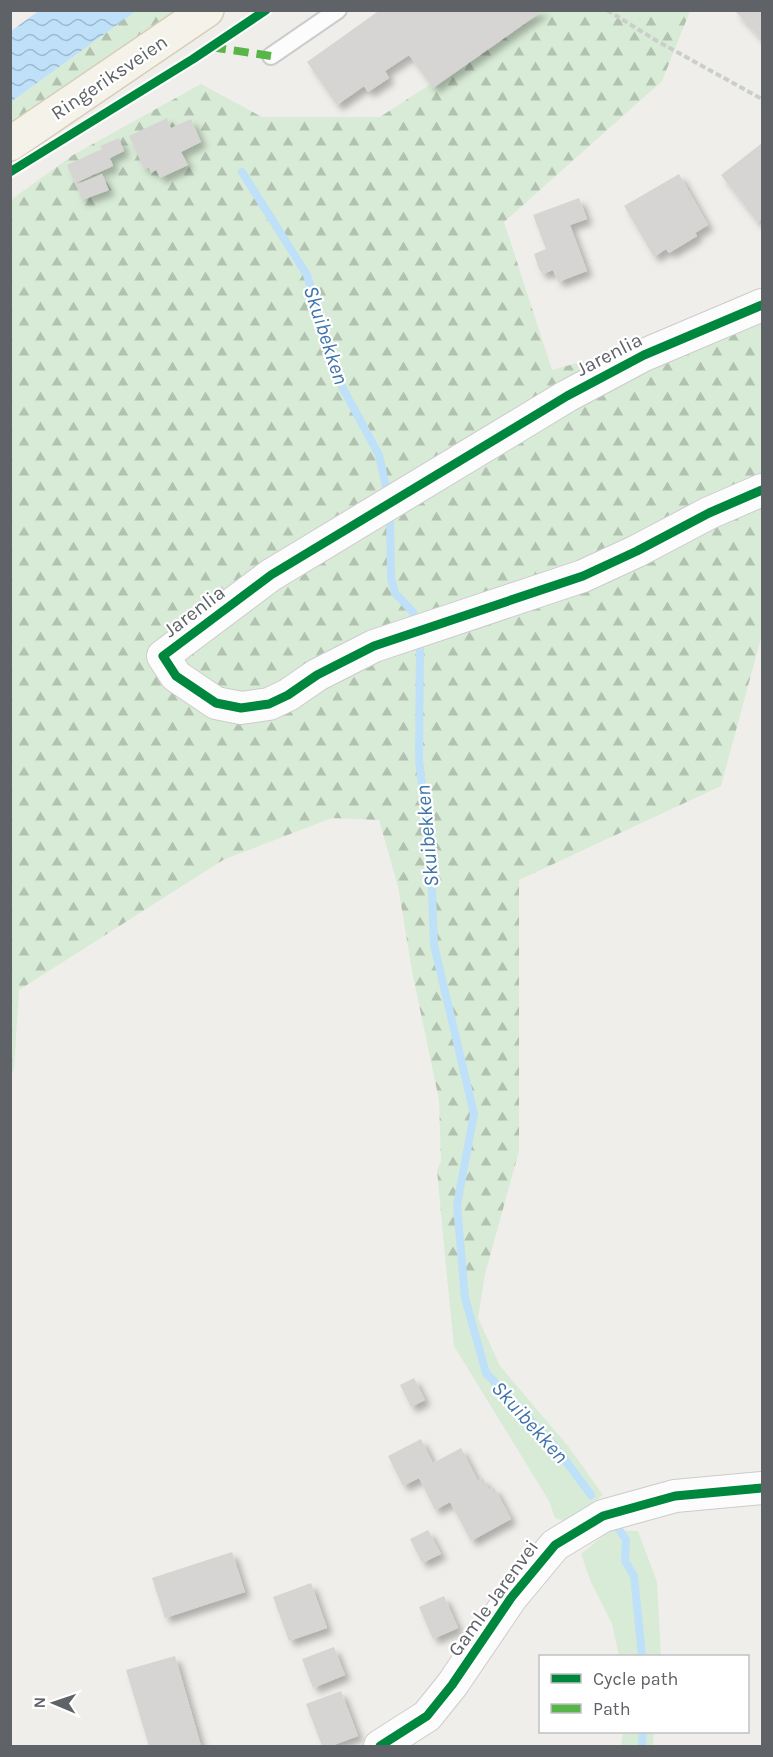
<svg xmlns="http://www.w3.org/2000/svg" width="773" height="1757" font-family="Karla,sans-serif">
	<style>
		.green { fill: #d8ebd6 }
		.forest { fill: url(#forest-firs) }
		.water { fill: url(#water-waves) }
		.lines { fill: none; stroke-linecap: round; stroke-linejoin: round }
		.stream { stroke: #bfe0f9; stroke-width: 8 }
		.building { fill: #d6d5d3; filter: url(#shadow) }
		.lane-casing { stroke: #cbcccc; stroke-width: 20 }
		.street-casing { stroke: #cbcccc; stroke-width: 34 }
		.primary-casing { stroke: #d7ceb8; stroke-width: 36 }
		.path { stroke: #cacfcc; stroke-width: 4; stroke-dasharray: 6 3; stroke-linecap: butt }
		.lane { stroke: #fdfcfc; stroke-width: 16 }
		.street { stroke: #fdfcfc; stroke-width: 32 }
		.primary { stroke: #f4f2e9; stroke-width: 33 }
		.quiet { stroke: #58b549; stroke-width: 8; stroke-dasharray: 15 8; stroke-linecap: butt }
		.cycleway-casing { stroke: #fff; stroke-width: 13 }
		.cycleway { stroke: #00873e; stroke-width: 9 }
		.labels { text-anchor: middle; stroke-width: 4.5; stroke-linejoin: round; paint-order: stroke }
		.street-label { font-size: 20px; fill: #5f6368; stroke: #fff }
		.water-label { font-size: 21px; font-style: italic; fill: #4174aa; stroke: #fff }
	</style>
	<defs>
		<pattern id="forest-firs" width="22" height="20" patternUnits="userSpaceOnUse" patternTransform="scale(1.5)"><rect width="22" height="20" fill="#d8ebd6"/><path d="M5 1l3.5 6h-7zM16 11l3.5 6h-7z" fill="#b2c2b1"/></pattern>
		<pattern id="water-waves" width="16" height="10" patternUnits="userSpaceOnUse" patternTransform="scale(1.5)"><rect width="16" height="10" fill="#bfe0f9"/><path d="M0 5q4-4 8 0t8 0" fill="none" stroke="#9eb9cd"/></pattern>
		<filter id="shadow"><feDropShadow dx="5.5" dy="5.5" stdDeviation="3" flood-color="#0004"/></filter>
	</defs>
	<rect width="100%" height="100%" fill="#efeeea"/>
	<g class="green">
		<path d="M485,1274l-7,44 22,48 68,80 35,49 -36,27 -12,-4 -6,-17 -95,-155 -7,-69z"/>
		<path d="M610,1530l28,1 19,51 4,74h-42l-7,-32 -21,-42 -10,-28z"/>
		<path d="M623,1732h31l-1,14h-32z"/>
	</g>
	<g class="forest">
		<path d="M136,11h43l-168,113v-22z"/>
		<path d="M538,11h152l-28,70 -158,141 48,148 210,-59v323l-41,152 -202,94v271l-34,123 -38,3 -10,-107 4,-9 -2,-61 -27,-129 -14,-85 -19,-66 -47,-2 -109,42 -204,130 -5,79 -3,6v-875l62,-45 128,-71 61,33h118l144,-94z"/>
	</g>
	<path class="water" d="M40,10l96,1 -125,91v-71z"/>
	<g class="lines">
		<g class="stream">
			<path d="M242,172l65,103 32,106 40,74 9,41"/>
			<path d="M390,512l1,66 4,15 18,19 2,14"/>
			<path d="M418,638l2,7 -1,115 12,102 3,83 40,169 -17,91 8,93 21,75 68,72 37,50"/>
			<path d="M616,1525l10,15 -1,21 9,15 8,80"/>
			<path d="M642,1746l1,-14"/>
		</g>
	</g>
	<g class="building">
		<path d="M380,10l4,2 160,-2 -111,78 -24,-33 -24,16 4,7 -21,14 -4,-6 -27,19 -30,-43z"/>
		<path d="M734,10h28v30z"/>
		<path d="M167,118l4,10 20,-9 10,23 -20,10 7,13 -28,13 -4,-8 -5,3 -2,-6 -5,2 -15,-33z"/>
		<path d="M119,138l5,13 -14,7 3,8 -38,17 -8,-18 35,-16 -2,-3z"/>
		<path d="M762,143v76l-4,4 -37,-48z"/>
		<path d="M102,174l7,16 -27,10 -6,-15z"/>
		<path d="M679,174l29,51 -13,8 2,3 -28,17 -3,-4 -12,8 -30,-51z"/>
		<path d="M579,198l8,21 -17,6 17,46 -29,11 -5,-12 -10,4 -4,-5 -5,-15 12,-5 -13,-34z"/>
		<path d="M414,1378l11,22 -14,7 -11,-22z"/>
		<path d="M421,1439l12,24 28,-15 17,33 5,-3 6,12 5,-3 17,32 -40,22 -21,-39 -15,8 -16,-32 -16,8 -15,-30z"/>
		<path d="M428,1530l13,24 -19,9 -12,-24z"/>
		<path d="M232,1552l13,40 -80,26 -13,-40z"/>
		<path d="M311,1583l16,45 -38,13 -16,-44z"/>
		<path d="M444,1596l14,32 -25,11 -14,-32z"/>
		<path d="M334,1647l11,28 -32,13 -11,-29z"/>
		<path d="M175,1656l3,10 23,80h-52l-23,-76z"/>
		<path d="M341,1691l17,45 -27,10h-9l-16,-42z"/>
	</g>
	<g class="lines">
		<defs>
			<path id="lane" d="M271,56l67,-46"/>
			<g id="street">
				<path d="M762,305l-118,50 -77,41 -296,179 -108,81 13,20 40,27 25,5 28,-4 19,-9 29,-20 57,-29 209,-70 54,-25 72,-38 53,-23"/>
				<path d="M380,1746l47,-30 25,-31 59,-87 44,-53 48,-29 72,-20 87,-8"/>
			</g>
			<path id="primary" d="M10,144l197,-134"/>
		</defs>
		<use href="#lane" class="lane-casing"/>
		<use href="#street" class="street-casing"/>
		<use href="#primary" class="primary-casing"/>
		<path class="path" d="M607,10l50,31 105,58"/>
		<use href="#lane" class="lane"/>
		<use href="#street" class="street"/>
		<use href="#primary" class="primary"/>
		<path class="quiet" d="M211,47l60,9"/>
		<defs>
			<g id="cycleway">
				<path d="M10,172l183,-113 73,-49"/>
				<path d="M762,305l-118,50 -77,41 -296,179 -108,81 13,20 40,27 25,5 28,-4 19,-9 29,-20 57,-29 209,-70 54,-25 72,-38 53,-23"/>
				<path d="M380,1746l47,-30 25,-31 59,-87 44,-53 48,-29 72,-20 87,-8"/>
			</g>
		</defs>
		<use href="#cycleway" class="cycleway-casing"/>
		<use href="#cycleway" class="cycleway"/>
	</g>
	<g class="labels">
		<g class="street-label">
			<text transform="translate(109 77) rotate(-34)" y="7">Ringeriksveien</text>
			<text transform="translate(609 354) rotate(-27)" y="7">Jarenlia</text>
			<text transform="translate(194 611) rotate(-37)" y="7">Jarenlia</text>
			<text transform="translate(493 1598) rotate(-54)" y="7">Gamle Jarenvei</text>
		</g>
		<g class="water-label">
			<text transform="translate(326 335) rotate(72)" y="7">Skuibekken</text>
			<text transform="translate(427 836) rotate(-95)" y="7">Skuibekken</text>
			<text transform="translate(530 1422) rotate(48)" y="7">Skuibekken</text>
		</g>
	</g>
	<rect width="773" height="1757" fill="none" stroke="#5f6368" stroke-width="24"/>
	<rect x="539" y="1655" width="210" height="78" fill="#ffffff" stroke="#bfc1c3" stroke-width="1.5"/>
	<rect x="551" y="1674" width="30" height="9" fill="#00873e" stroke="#bfc1c3" stroke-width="1.5"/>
	<text x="593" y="1685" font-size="18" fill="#5f6368">Cycle path</text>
	<rect x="551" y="1704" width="30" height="9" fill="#58b549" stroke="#bfc1c3" stroke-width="1.5"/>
	<text x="593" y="1715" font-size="18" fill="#5f6368">Path</text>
	<g transform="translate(54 1703) rotate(272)" stroke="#ffffff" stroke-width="4.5" paint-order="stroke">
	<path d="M0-4.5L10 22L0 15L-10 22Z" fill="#5f6368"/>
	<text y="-9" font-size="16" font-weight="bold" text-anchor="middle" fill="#5f6368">N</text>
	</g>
</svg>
